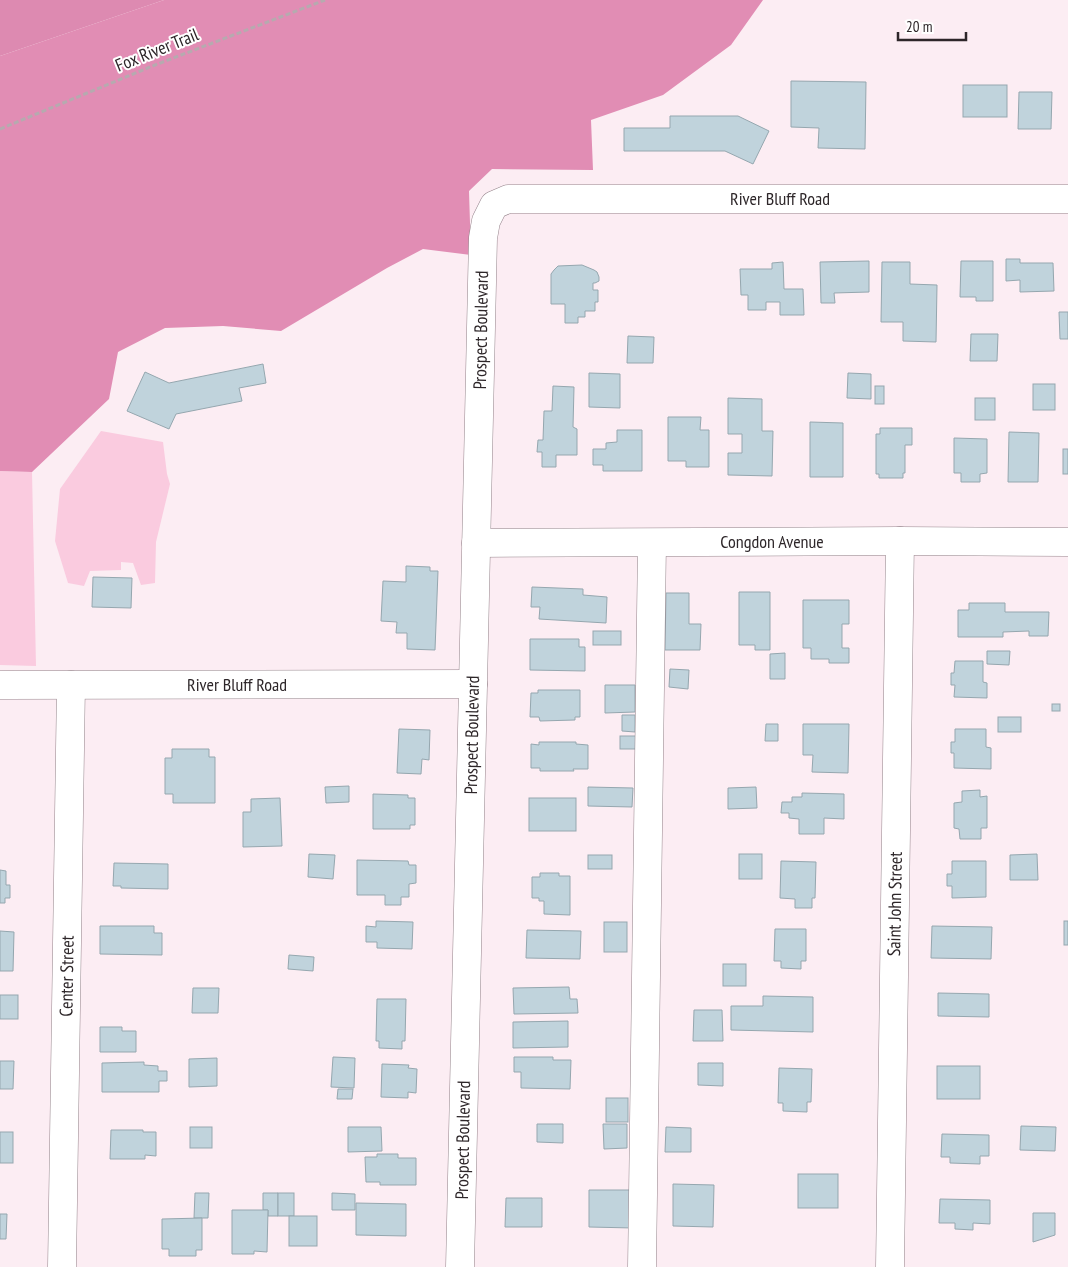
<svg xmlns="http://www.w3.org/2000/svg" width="1068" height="1267" font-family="'PT Sans Narrow',sans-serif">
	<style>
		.green { fill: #facbdf }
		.forest { fill: #e18db4 }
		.water { fill: #dd8ab1 }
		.building { fill: #c0d3dc; stroke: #95a7af }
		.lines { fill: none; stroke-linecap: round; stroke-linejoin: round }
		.minor-casing { stroke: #94838a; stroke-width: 29 }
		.path { stroke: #b6aaaf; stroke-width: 3; stroke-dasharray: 5 2.5; stroke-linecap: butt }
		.minor { stroke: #fff; stroke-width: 28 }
		.labels { text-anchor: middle; stroke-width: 4; stroke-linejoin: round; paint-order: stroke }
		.street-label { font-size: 18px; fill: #2d2629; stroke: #fff }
	</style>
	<rect width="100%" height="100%" fill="#fcedf3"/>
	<g class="green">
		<path d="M101,431l62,11 4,32 3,10 -14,58 -1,41 -14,2 -8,-22 -12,-1v8l-31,1 -6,15 -16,-3 -13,-42 5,-52z"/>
		<path d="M0,471l32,1 4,194 -36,-1z"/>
	</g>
	<path class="forest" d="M164,0h599l-32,45 -68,50 -72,25 2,50 -101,-1 -23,22 2,64 -48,-6 -36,19 -106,63 -58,-5 -58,2 -47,24 -9,47 -77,73 -32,-1v-415z"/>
	<path class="water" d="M0,0h164l-164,56z"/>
	<g class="building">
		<path d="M791,81l75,1 -1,67 -47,-1 1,-20 -28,-1z"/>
		<rect x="963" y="85" width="44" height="32"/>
		<path d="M1019,92h33l-1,37h-33z"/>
		<path d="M670,116h68l31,15 -16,33 -28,-13h-101v-23h46z"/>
		<path d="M1006,259h14v4h33l1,28 -34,1v-12l-14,1z"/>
		<path d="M869,261v31l-35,1 1,10h-14l-1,-41z"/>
		<path d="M961,261h32v40h-17v-4h-16z"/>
		<path d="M783,262l1,27h19l1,26h-24v-13h-14v8h-18v-15h-7l-1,-26h32v-6z"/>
		<path d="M882,262h28v22l27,1 -1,57 -33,-1v-19h-22z"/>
		<path d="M582,265l12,5 3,2 2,5v4l-4,2h-2v7h5v12h-3v9h-10v6h-7v6h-13v-19h-14v-30l3,-4 4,-4z"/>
		<path d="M1059,312h9v27h-8z"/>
		<path d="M971,334h27l-1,27h-27z"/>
		<path d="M628,336l26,1 -1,26h-26z"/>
		<path d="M263,364l3,19 -27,5 3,13 -66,13 -7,15 -42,-18 18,-39 24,11z"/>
		<path d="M589,373l31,1v34l-31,-1z"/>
		<path d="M848,373l23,1v25l-24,-1z"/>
		<rect x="1033" y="384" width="22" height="26"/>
		<path d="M553,386l21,1 -1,40 4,2v26h-21v12h-14v-15h-5l1,-12h5l1,-29h8z"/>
		<rect x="875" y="386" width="9" height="18"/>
		<path d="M728,398l34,1v32h11l-1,45 -44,-1v-22h14v-19h-14z"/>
		<rect x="975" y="398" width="20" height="22"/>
		<path d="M668,417h33l-1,13h9v37h-23v-6h-18z"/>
		<path d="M810,422l33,1v54h-33z"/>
		<path d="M880,428h32v17h-7v28h-2v5h-24v-4h-3v-40h4z"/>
		<path d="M617,430h25v41h-39v-6h-10v-16h13v-6l11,-1z"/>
		<path d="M1009,432l30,1 -1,49h-30z"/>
		<path d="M954,438l33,1v34l-7,1v8h-19v-9h-7z"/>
		<rect x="1063" y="449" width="5" height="25"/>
		<path d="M406,566l24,1v4h8l-3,79 -28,-1v-16h-11l1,-11 -16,-1 2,-40 23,1z"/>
		<path d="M93,577l39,1 -1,30 -39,-1z"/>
		<path d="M532,587l51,2v6l24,2 -1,26 -67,-4 1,-12h-9z"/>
		<path d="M739,592h31v58h-15v-5h-16z"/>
		<path d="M666,593h23v31h12l-1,26h-35z"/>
		<path d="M803,600h46v24h-7v24h7v15h-20v-4h-18v-11h-8z"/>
		<path d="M969,603h36v9h44l-1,24h-19v-5l-26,1v5h-45v-27h11z"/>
		<rect x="593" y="631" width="28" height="14"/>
		<path d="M530,639h49v8h6v24l-55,-1z"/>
		<path d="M987,651h23l-1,14 -22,-1z"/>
		<path d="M785,653v26h-15v-25z"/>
		<path d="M955,661h28v21l4,1v15l-33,-1 1,-12h-4v-12h3z"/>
		<path d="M670,669l19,1 -1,19 -19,-2z"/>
		<path d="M605,685h30v27l-30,1z"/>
		<path d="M538,690h42v27h-5v3l-35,1 -1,-4h-9l1,-24h7z"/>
		<rect x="1052" y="704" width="8" height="7"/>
		<path d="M622,715h13v17l-13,-1z"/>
		<rect x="998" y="717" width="23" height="15"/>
		<path d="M766,724h12v17h-13z"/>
		<path d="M803,724h46l-1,49 -36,-1 1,-17h-10z"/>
		<path d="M399,729l31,1 -1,30 -7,-1 -1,15 -24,-1z"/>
		<path d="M955,729h31v18l5,1v21l-37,-1v-15h-3v-11h4z"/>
		<rect x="620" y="736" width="21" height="13"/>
		<path d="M539,742h37v2l12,1v24h-15l1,2h-34v-3h-9v-24l8,1z"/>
		<path d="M172,749h37v8h6v46h-42v-9h-8v-36h7z"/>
		<path d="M349,786v16l-23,1 -1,-16z"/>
		<path d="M588,787l45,1 -1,19 -44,-1z"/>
		<path d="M756,787l1,21 -29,1v-21z"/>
		<path d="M980,790v7l7,-1v32h-6v11h-21l-1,-10 -5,-1v-25l8,-1v-11z"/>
		<path d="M802,793l42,1v25l-20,-1v16h-25v-15l-10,-1v-5h-8l1,-11h10v-5h10z"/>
		<path d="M373,794l35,1v3h7v27h-5v4h-37z"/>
		<path d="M280,798l2,48 -39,1v-35h8v-13z"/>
		<rect x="529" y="798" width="47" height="33"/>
		<path d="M309,854l26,1 -2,24 -25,-2z"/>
		<rect x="739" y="854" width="23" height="25"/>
		<path d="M1037,854l1,26h-28v-25z"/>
		<rect x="588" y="855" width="24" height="14"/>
		<path d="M357,860l51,1 1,4h7v18l-7,1v13h-8v8h-16v-10h-28z"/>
		<path d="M781,861l35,1 -1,36h-3v10h-17v-9l-15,-1z"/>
		<path d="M952,861h34v36l-34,1v-12h-5v-12h5z"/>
		<path d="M114,863l54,1v25l-47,-1v-2h-8z"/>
		<path d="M0,870l6,1v14h4v13h-5v5h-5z"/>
		<path d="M540,873h19v3h11v39l-26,-1v-13h-5v-3h-7v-21h8z"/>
		<path d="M376,921l37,1 -1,27 -35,-1v-6h-11v-16l10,1z"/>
		<rect x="1064" y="921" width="4" height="24"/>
		<rect x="604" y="922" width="23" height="30"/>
		<path d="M100,926h54v7h8v22l-62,-1z"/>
		<path d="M932,926l60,1 -1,32 -60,-1z"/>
		<path d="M775,929h31v32h-5v8l-20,-1v-7h-7z"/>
		<path d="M527,930l54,1 -1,28 -54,-1z"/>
		<path d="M0,931l14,1 -1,39h-13z"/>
		<path d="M289,955l25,2 -1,14 -25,-2z"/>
		<rect x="723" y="964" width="23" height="22"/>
		<path d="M569,987l1,12h7l1,14 -64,1 -1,-26z"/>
		<path d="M193,988h26l-1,25h-26z"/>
		<path d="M938,993l51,1v23l-51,-1z"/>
		<rect x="0" y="995" width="18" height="24"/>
		<path d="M763,996l50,1v35l-82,-2v-24h32z"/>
		<path d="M377,999h29l-1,42h-3v8l-23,-1v-7h-3z"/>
		<path d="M694,1010h28l1,31h-30z"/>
		<path d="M568,1021v26l-55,1v-26z"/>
		<path d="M100,1027h22v4h14v21h-36z"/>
		<path d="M333,1057l22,1 -1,30 -23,-1z"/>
		<path d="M514,1057h39v3h18l-1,29 -49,-1v-16h-7z"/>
		<path d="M217,1058v28l-28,1v-28z"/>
		<path d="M0,1061h14l-1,28h-13z"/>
		<path d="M144,1062v3l14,1v5h9v10h-8v11h-57v-29z"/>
		<path d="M698,1063h25v23l-25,-1z"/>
		<path d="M382,1064l27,1 -1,3 9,1 -1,24 -8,-1v6l-27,-1z"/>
		<rect x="937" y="1066" width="43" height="33"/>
		<path d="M779,1068l33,1 -1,33h-4v10l-24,-1v-8h-5z"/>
		<path d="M338,1089h15l-1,10h-15z"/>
		<rect x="606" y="1098" width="22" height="24"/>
		<path d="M537,1124h26v19l-26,-1z"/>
		<path d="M603,1124h24v24l-23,1z"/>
		<path d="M1021,1126l35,1 -1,24 -35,-1z"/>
		<rect x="190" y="1127" width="22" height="21"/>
		<path d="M348,1127h33l1,24 -34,1z"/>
		<path d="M666,1127l25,1v24h-26z"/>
		<path d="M111,1130h32v2h13v24l-11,-1v4h-35z"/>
		<rect x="0" y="1132" width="13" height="31"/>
		<path d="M942,1134l47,1v21h-9v8l-30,-1v-6h-9z"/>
		<path d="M377,1154h21v4h18v27h-36v-3h-14l-1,-25h12z"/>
		<rect x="798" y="1174" width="40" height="34"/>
		<path d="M673,1184l41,1 -1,42 -40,-1z"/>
		<path d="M589,1190h45l-1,38 -44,-1z"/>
		<path d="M195,1193h14l-1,25h-14z"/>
		<path d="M263,1193h15v23h-10v-6h-5z"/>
		<rect x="278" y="1193" width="16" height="23"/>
		<path d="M332,1193l23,1v16h-23z"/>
		<path d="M506,1198h36v29h-37z"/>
		<path d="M940,1199l50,1v24l-17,-1v7l-18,-1v-6h-16z"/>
		<path d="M356,1203l50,1v32l-50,-1z"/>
		<path d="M232,1210h36l-1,42 -13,-1v3h-22z"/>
		<path d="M1033,1213h22v22l-22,7z"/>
		<path d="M0,1214h7l-1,25h-6z"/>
		<rect x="289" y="1216" width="28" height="30"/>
		<path d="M202,1218v32h-6v6h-27v-7h-7v-30z"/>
	</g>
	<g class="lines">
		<defs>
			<g id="minor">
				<path d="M476,543l424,-2 168,1"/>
				<path d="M0,685l473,-1"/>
				<path d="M62,1267l9,-582"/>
				<path d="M460,1267l23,-1029 3,-17 8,-16 14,-6h560"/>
				<path d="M642,1267l10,-724"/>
				<path d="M890,1267l10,-726"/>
			</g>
		</defs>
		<use href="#minor" class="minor-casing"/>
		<path class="path" d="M0,129l155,-64 170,-65"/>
		<use href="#minor" class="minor"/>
	</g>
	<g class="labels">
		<g class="street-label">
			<text transform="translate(157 50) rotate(-22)" y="6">Fox River Trail</text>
			<text x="780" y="205">River Bluff Road</text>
			<text transform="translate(481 330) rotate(-89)" y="6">Prospect Boulevard</text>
			<text x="772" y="548">Congdon Avenue</text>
			<text x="237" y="691">River Bluff Road</text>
			<text transform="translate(472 735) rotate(-89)" y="6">Prospect Boulevard</text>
			<text transform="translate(895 904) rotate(-89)" y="6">Saint John Street</text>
			<text transform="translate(67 976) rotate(-89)" y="6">Center Street</text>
			<text transform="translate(463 1140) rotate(-89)" y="6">Prospect Boulevard</text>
		</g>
	</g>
	<path d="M898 32v8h68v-8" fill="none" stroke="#2d2629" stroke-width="2.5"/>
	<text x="906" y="32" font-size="15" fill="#2d2629" stroke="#ffffff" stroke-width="4" paint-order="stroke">20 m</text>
</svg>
